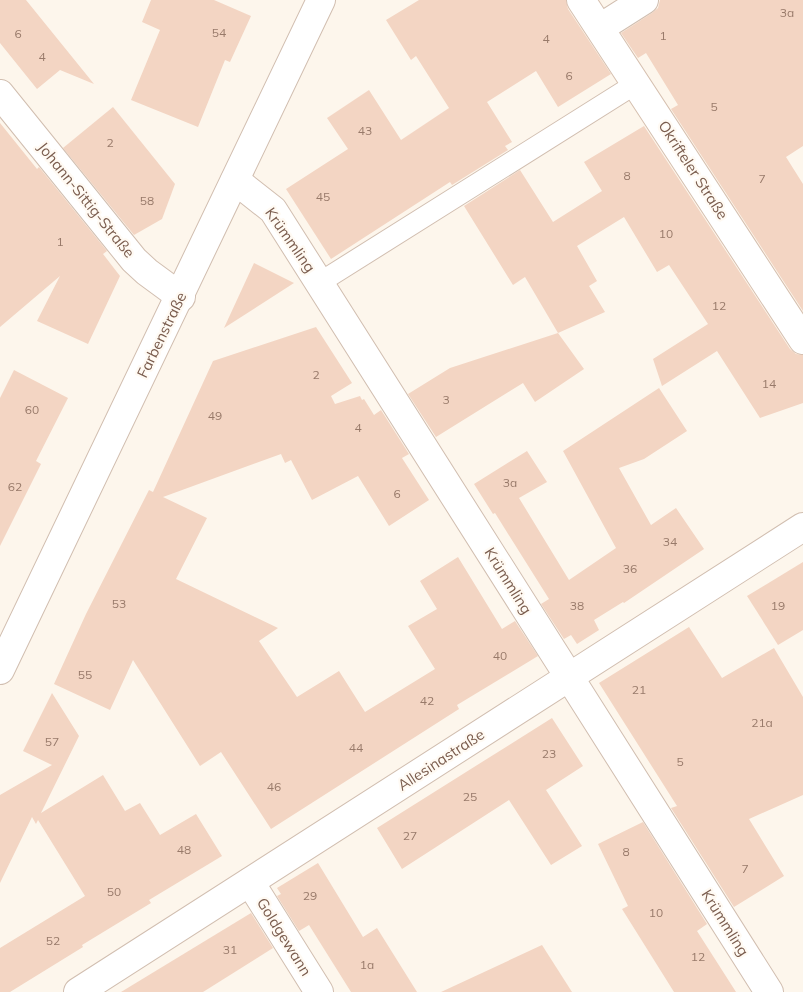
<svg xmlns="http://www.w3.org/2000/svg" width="803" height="992" font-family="Mulish,sans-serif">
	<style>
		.building { fill: #f3d5c3 }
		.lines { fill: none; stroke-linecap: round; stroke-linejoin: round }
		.lane-casing { stroke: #d1beb0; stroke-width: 22 }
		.street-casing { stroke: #d1beb0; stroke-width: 30 }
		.secondary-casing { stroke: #d6c0b0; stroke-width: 30 }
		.lane { stroke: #fff; stroke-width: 20 }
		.street { stroke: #fff; stroke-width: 28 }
		.secondary { stroke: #fff; stroke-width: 28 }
		.labels { text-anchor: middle; stroke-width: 4.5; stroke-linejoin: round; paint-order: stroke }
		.number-label { font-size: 12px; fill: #987a6a }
		.street-label { font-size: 15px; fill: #7a5c4d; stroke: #fffaf3 }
	</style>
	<rect width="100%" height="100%" fill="#fdf6ec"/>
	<g class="building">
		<path d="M0,0h26l68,84 -34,-14 -23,19 -37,-46z"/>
		<path d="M151,0h63l37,16 -21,46 -5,-2 -27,67 -67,-27 29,-70 -18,-8z"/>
		<path d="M419,0h147l2,9 43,65 -53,33 -22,-36 -49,31 25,40 -7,4 3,4 -56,35 -2,-3 -119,77 -45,-70 62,-40 -21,-31 42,-28 32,50 48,-32 -33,-52 -5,4 -25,-40z"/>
		<path d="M660,0h143v146l-17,11 17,27v127l-132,-202 7,-4 -32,-52 -8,5 -17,-25 31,-20 6,-5z"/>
		<path d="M113,107l62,77 -13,35 -28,16 -71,-87z"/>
		<path d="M0,123l37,46 2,-2 68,84 -4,3 17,22 -32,68 -51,-23 23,-45 -60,51z"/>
		<path d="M644,126l146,223 6,5 7,1v48l-43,15 -43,-67 -55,35 -9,-27 55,-35 -39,-59 -12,7 -33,-55 -47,29 20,35 -8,5 16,26 -47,21 -33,-56 -12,8 -49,-79 56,-36 33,52 49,-31 -18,-29z"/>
		<path d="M254,263l40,20 -70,45z"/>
		<path d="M316,327l36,56 -21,13 4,8 25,-8 2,4 2,-1 10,16 7,-5 28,44 -7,4 27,42 -40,26 -31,-50 -46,24 -21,-40 -6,3 -4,-9 -118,43 44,21 -31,61 102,49 -19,13 38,56 42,-26 26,41 70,-43 -27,-43 29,-17 -17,-28 38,-24 44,72 13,-8 23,35 -81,49 2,4 -188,120 -50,-77 -21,14 -67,-106 -23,50 -56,-26 32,-70 63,-124 4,2 60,-131z"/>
		<path d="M558,333l26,36 -49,33 -12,-19 -87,54 -28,-43 42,-26z"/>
		<path d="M14,370l54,28 -32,63 5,3 -41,82v-148z"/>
		<path d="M659,388l28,43 -43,28 -25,9 32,57 25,-17 28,41 -80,54 -1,-1 -29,18 5,10 -22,14 -6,-9 -7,4 -23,-35 8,-5 -54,-86 -2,1 -19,-30 53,-33 20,31 -28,16 50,82 47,-32 -53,-97z"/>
		<path d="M803,562v68l-25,15 -31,-49z"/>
		<path d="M689,627l33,51 52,-30 29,49v98l-54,24 35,57 -50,31 -63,-99 6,-2 -78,-123z"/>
		<path d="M52,693l27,43 -38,77 62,-38 22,36 15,-8 20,32 36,-21 26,42 -73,44 2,3 -69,42 1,2 -73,45h-10v-44l85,-52 -47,-76 -2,4 -4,-7 -32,66v-88l52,-30 -29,-14z"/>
		<path d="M552,718l31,48 -37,24 36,56 -31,19 -42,-65 -107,69 -25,-41z"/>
		<path d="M643,822l64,102 -10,7 39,61h-62l-52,-83 6,-3 -30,-62z"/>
		<path d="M318,863l45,74 14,-9 40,64h-66l-42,-67 -10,6 -22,-35 4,-2 -4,-6z"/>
		<path d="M251,913l22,35 -70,44h-82z"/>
		<path d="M542,945l30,47h-131z"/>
	</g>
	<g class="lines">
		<defs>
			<path id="lane" d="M319,283l318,-200"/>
			<g id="street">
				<path d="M600,28l44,-28"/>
				<path d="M0,94l134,166 13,12 34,25"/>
				<path d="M235,180l38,30 496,782"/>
				<path d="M0,670l321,-670"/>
				<path d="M250,882l69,110"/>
				<path d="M78,992l725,-465"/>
			</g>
			<path id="secondary" d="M581,0l222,340"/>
		</defs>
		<use href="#lane" class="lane-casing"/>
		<use href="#street" class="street-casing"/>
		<use href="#secondary" class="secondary-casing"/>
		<use href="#lane" class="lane"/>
		<use href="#street" class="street"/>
		<use href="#secondary" class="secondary"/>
	</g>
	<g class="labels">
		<g class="number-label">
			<text x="787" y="17">3a</text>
			<text x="219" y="37">54</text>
			<text x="18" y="38">6</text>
			<text x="663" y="40">1</text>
			<text x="546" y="43">4</text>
			<text x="42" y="61">4</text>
			<text x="569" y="80">6</text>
			<text x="714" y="111">5</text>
			<text x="365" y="135">43</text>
			<text x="110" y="147">2</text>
			<text x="627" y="180">8</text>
			<text x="762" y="183">7</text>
			<text x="323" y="201">45</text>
			<text x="147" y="205">58</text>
			<text x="666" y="238">10</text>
			<text x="60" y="246">1</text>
			<text x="719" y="310">12</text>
			<text x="316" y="379">2</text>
			<text x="769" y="388">14</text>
			<text x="446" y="404">3</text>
			<text x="32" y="414">60</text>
			<text x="215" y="420">49</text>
			<text x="358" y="432">4</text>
			<text x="510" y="487">3a</text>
			<text x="15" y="491">62</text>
			<text x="397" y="498">6</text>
			<text x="670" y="546">34</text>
			<text x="630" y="573">36</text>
			<text x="119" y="608">53</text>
			<text x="577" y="610">38</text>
			<text x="778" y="610">19</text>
			<text x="500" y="660">40</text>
			<text x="85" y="679">55</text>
			<text x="639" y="694">21</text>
			<text x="427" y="705">42</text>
			<text x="762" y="727">21a</text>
			<text x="52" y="746">57</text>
			<text x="356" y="752">44</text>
			<text x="549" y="758">23</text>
			<text x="680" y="766">5</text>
			<text x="274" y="791">46</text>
			<text x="470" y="801">25</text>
			<text x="410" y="840">27</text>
			<text x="184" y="854">48</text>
			<text x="626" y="856">8</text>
			<text x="745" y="873">7</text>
			<text x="114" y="896">50</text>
			<text x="310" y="900">29</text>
			<text x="656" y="917">10</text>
			<text x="53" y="945">52</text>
			<text x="230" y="954">31</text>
			<text x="698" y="961">12</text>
			<text x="367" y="969">1a</text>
		</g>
		<g class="street-label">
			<text transform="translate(693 170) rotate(57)" y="5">Okrifteler Straße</text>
			<text transform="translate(86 200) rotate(51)" y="5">Johann-Sittig-Straße</text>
			<text transform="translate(290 240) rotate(55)" y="5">Krümmling</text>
			<text transform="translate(162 335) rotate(-64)" y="5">Farbenstraße</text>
			<text transform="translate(508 581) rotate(58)" y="5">Krümmling</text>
			<text transform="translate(441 760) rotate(-33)" y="5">Allesinastraße</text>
			<text transform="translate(725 923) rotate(58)" y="5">Krümmling</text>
			<text transform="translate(284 937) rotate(58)" y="5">Goldgewann</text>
		</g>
	</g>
</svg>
